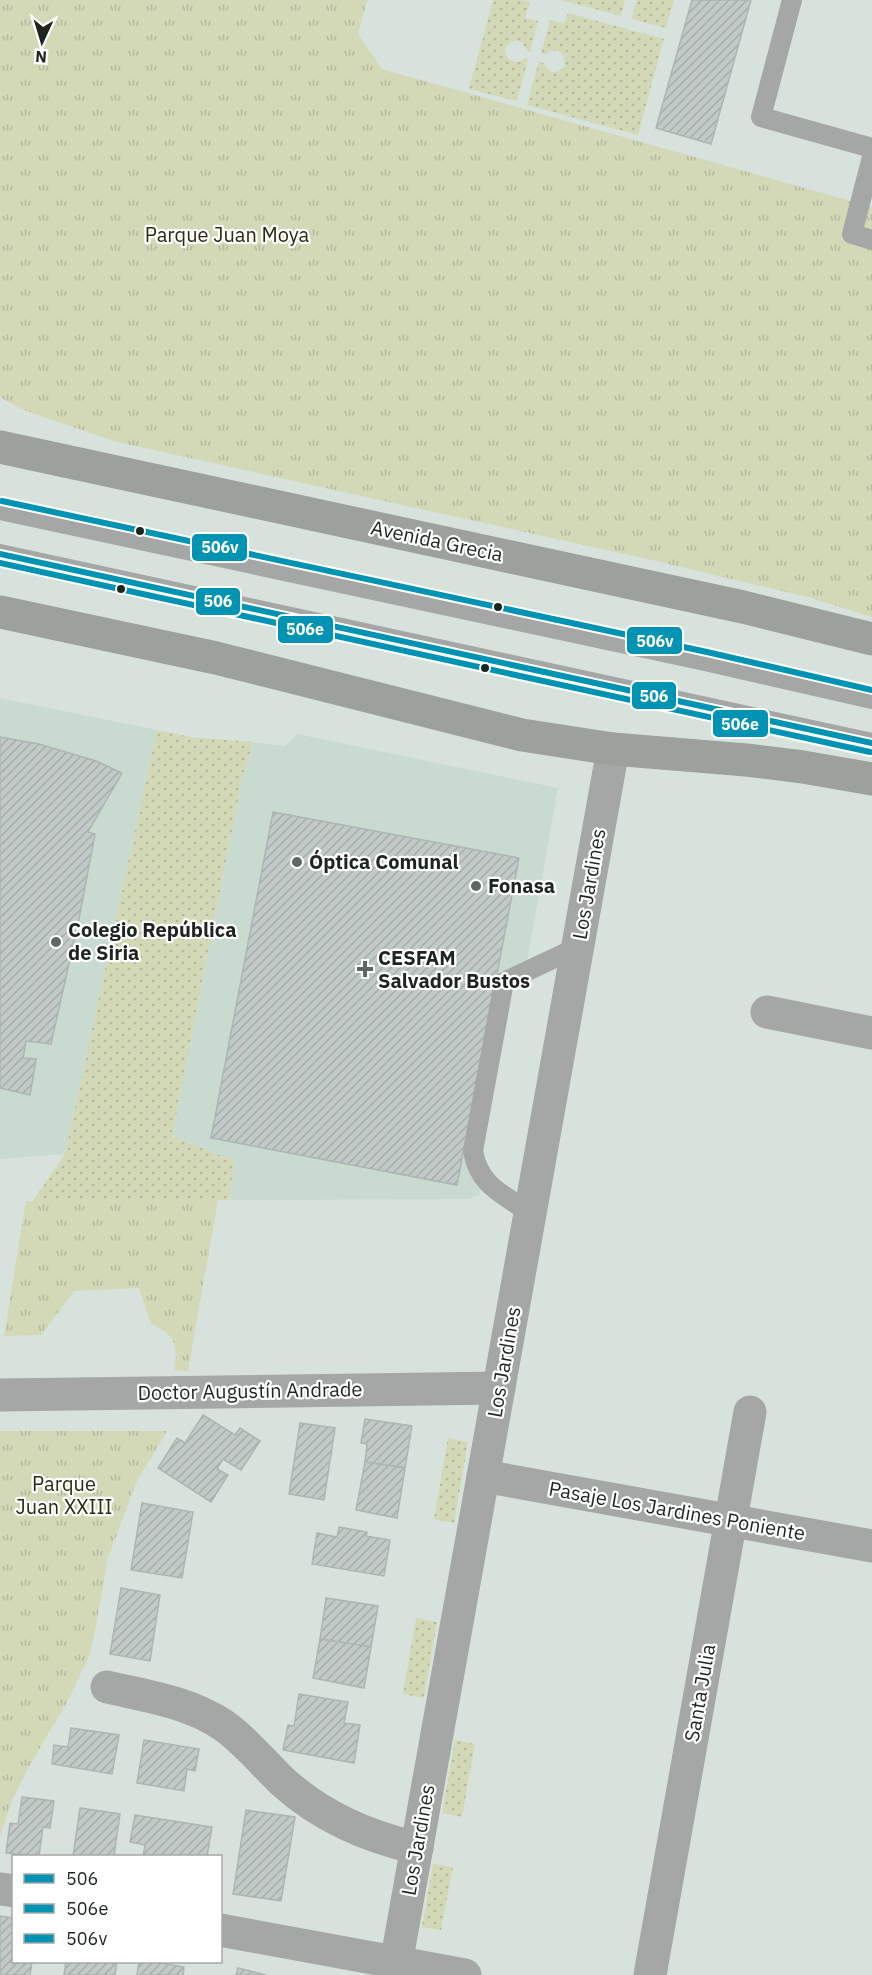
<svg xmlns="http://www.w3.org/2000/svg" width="872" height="1975" font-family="'IBM Plex Sans',sans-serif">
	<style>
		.built { fill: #c9dad0 }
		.grass { fill: url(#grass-dots) }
		.park { fill: url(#park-tufts) }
		.building { fill: url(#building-hatch); stroke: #adb5b3; stroke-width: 1.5 }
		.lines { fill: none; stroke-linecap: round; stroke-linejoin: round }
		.lane { stroke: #a4a7a5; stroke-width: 20 }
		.street { stroke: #a4a7a5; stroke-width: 33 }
		.primary { stroke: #9ca19d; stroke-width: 33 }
		.bus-1-casing { stroke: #fff; stroke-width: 10 }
		.bus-2-casing { stroke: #fff; stroke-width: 10 }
		.bus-3-casing { stroke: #fff; stroke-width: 10 }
		.bus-1 { stroke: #0093b3; stroke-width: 6 }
		.bus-2 { stroke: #0093b3; stroke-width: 6 }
		.bus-3 { stroke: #0093b3; stroke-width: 6 }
		.bus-dot { fill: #1e2521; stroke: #fff; stroke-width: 2 }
		.poi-dot { fill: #5f6763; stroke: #fff; stroke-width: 2 }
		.labels { text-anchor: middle; stroke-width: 4.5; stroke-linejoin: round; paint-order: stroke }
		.park-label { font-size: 20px; fill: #2b2b0f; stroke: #fff }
		.street-label { font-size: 20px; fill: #1e2521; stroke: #fff }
		.poi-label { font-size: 20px; font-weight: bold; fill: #1e2521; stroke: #fff; text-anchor: start }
		.line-badge { stroke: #fff; stroke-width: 2 }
		.badge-label { font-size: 16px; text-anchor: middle; font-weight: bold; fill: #fff }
	</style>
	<defs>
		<pattern id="grass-dots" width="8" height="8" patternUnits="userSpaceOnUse" patternTransform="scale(1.5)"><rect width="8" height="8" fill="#d3d8b7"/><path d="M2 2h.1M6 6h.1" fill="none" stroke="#b5b99d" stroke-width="1.8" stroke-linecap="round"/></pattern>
		<pattern id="park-tufts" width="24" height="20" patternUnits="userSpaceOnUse" patternTransform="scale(1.5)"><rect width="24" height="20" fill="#d3d8b7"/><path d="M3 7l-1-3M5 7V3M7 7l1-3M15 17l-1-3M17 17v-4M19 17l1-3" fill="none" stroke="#b5b99d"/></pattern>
		<pattern id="building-hatch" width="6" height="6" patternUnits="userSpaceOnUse" patternTransform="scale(1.5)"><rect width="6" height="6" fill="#c2cac8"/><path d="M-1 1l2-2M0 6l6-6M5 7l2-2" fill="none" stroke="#a6adac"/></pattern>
	</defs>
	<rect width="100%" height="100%" fill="#d8e2dd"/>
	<g class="built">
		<path d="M0,698l157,32 -92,424 -65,5z"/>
		<path d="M297,734l261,54 -35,196 -11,7 -29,157 3,21 -7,26 -11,4 -239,1 5,-39 -62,-25 70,-357 11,-37 32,4z"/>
	</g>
	<g class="grass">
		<path d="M493,0h28l9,2 -5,16 13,3 -8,31 -3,-1 -4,-8 -6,-3 -7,3 -5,5c0,10 5,14 14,14l6,-4 3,1 -11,42 -48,-12z"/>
		<path d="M561,0h64l-4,16z"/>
		<path d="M637,0h37l-8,28 -35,-9z"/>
		<path d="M568,13l96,26 -26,96 -111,-30 12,-44 4,2 6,8c7,2 12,1 16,-6l-2,-10c-5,-6 -12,-6 -18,0l-4,-1 9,-34 14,4z"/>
		<path d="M157,730l34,7 62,5 -11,37 -70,357 62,25 -5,39 -196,1 32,-47z"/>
		<path d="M448,1438l20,4 -14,81 -20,-4z"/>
		<path d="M416,1618l21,4 -13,76 -21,-4z"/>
		<path d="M455,1740l20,4 -13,73 -20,-4z"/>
		<path d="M433,1864l20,3 -12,63 -19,-3z"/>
	</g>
	<g class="park">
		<path d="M0,0h367l-9,34 24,35 490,138v410l-61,-19 -155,-37 -543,-120 -92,-32 -21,-12z"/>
		<path d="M218,1200l-30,171 -14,-1c4,-25 2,-35 -23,-46l-12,-36 -65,3 -33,44 -37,1 22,-135z"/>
		<path d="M0,1431h167l-31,52 -28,75 -17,94 -23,48 -42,72 -14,28 -12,36z"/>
	</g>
	<g class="building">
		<path d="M692,0h59l-40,144 -55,-16z"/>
		<path d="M0,737l39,7 57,17 26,12 -34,59 7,2 -16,85 -28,125 -25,-3 -3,17 13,1 -6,36 -30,-7z"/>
		<path d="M273,812l246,46 -62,327 -246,-47z"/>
		<path d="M203,1415l32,20 5,-7 20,13 -19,29 -18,-11 -6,10 11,6 -17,27 -53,-34 19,-30 8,5z"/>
		<path d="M365,1419l47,7 -7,42 -40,-6 2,-18 -6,-1z"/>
		<path d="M300,1423l35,5 -11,72 -35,-6z"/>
		<path d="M365,1462l40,6 -8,50 -41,-8z"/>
		<path d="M142,1503l51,9 -11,66 -51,-8z"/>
		<path d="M339,1527l28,5 -1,4 24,4 -6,36 -72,-12 5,-31 20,4z"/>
		<path d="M121,1588l39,7 -10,66 -40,-7z"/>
		<path d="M326,1598l52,8 -7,41 -51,-8z"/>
		<path d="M320,1639l51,8 -7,41 -51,-10z"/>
		<path d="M299,1694l49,8 -4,21 16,2 -6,38 -71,-13 5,-25 6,1z"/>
		<path d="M71,1728l48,7 -7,39 -60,-10 2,-19 14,2z"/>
		<path d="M144,1740l55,9 -4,22 -8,-2 -3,22 -47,-8z"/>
		<path d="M22,1797l32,4 -4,27 -7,-1 -4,29 -33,-3 4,-30 8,1z"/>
		<path d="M80,1808l40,6 -6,42h-41z"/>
		<path d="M246,1810l49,7 -14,84 -48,-7z"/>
		<path d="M135,1815l77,12 -5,29h-64l2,-11 -15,-3z"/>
		<path d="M0,1916l14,2v44h18l-2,13h-30z"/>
		<path d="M66,1962h51l-2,13h-51z"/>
		<path d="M139,1962h23v1l22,4 -1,8h-46z"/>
		<path d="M238,1968l28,7h-30z"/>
	</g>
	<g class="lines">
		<g class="lane">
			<path d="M792,0l-31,117 111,31"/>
			<path d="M872,157l-20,77 20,6"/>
			<path d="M0,510l705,151 167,38"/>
			<path d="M0,554l872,189"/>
			<path d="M530,1213c-27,-19 -51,-27 -57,-62l31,-169 74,-35"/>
		</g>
		<g class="street">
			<path d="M767,1012l105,21"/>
			<path d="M0,1395l499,-7"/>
			<path d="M483,1476l389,70"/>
			<path d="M107,1687c40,9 82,15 116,38 23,16 40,38 60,57 39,35 83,54 134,66"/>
			<path d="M1,1889l13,2"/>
			<path d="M220,1930l245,45"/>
			<path d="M394,1975l219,-1226"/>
			<path d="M650,1975l100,-563"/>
		</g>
		<g class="primary">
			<path d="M0,447l743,160 129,32"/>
			<path d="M0,612l216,46 306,77 91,14 133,11 57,7 69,12"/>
		</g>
		<defs>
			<path id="bus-1" d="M0,554l872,189"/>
			<path id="bus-2" d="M0,563l870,189"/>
			<path id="bus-3" d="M2,501l705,151 165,38"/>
		</defs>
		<use href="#bus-1" class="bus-1-casing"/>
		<use href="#bus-2" class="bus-2-casing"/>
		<use href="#bus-3" class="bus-3-casing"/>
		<use href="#bus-1" class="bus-1"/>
		<use href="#bus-2" class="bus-2"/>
		<use href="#bus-3" class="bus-3"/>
	</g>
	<g class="bus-dot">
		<circle cx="140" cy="531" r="5"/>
		<circle cx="121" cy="589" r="5"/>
		<circle cx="498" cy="607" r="5"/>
		<circle cx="485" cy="668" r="5"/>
	</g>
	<g class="poi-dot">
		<circle cx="297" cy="862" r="6"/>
		<circle cx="476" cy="886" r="6"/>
		<circle cx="56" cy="942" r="6"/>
		<path d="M362 960h6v6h6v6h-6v6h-6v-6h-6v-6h6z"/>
	</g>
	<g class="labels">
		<g class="park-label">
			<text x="227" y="242">Parque Juan Moya</text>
			<text x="64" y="1491">Parque<tspan x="64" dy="23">Juan XXIII</tspan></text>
		</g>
		<g class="street-label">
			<text transform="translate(437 541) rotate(12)" y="7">Avenida Grecia</text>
			<text transform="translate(589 884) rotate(-80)" y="7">Los Jardines</text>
			<text transform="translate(504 1362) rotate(-80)" y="7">Los Jardines</text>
			<text transform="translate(250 1391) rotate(-1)" y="7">Doctor Augustín Andrade</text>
			<text transform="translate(677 1511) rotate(10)" y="7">Pasaje Los Jardines Poniente</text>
			<text transform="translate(700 1693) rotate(-80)" y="7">Santa Julia</text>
			<text transform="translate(418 1840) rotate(-80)" y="7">Los Jardines</text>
		</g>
		<g class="poi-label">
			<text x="309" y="869">Óptica Comunal</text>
			<text x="488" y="893">Fonasa</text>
			<text x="68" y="937">Colegio República<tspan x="68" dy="23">de Siria</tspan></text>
			<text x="378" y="965">CESFAM<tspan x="378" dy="23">Salvador Bustos</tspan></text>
		</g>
	</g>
	<g class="line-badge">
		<rect x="191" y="533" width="57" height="29" rx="6" fill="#0093b3"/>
		<rect x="195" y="587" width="46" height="29" rx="6" fill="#0093b3"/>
		<rect x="277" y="615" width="57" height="29" rx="6" fill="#0093b3"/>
		<rect x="626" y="626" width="57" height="29" rx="6" fill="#0093b3"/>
		<rect x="631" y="681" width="46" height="29" rx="6" fill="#0093b3"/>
		<rect x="712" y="709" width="57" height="29" rx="6" fill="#0093b3"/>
	</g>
	<g class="badge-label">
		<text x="220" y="553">506v</text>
		<text x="218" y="607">506</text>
		<text x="305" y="635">506e</text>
		<text x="655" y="647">506v</text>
		<text x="654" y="702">506</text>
		<text x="740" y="730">506e</text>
	</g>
	<rect x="12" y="1855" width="210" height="108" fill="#ffffff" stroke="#a5a8a6" stroke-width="1.5"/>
	<rect x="24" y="1874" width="30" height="9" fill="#0093b3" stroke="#a5a8a6" stroke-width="1.5"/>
	<text x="66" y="1885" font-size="18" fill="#1e2521">506</text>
	<rect x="24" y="1904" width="30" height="9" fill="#0093b3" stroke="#a5a8a6" stroke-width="1.5"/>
	<text x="66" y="1915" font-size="18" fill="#1e2521">506e</text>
	<rect x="24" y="1934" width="30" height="9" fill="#0093b3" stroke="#a5a8a6" stroke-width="1.5"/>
	<text x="66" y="1945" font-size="18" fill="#1e2521">506v</text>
	<g transform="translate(42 42) rotate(184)" stroke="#ffffff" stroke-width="4.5" paint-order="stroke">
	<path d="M0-4.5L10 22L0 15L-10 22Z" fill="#1e2521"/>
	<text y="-9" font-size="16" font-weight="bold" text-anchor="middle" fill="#1e2521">N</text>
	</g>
</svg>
